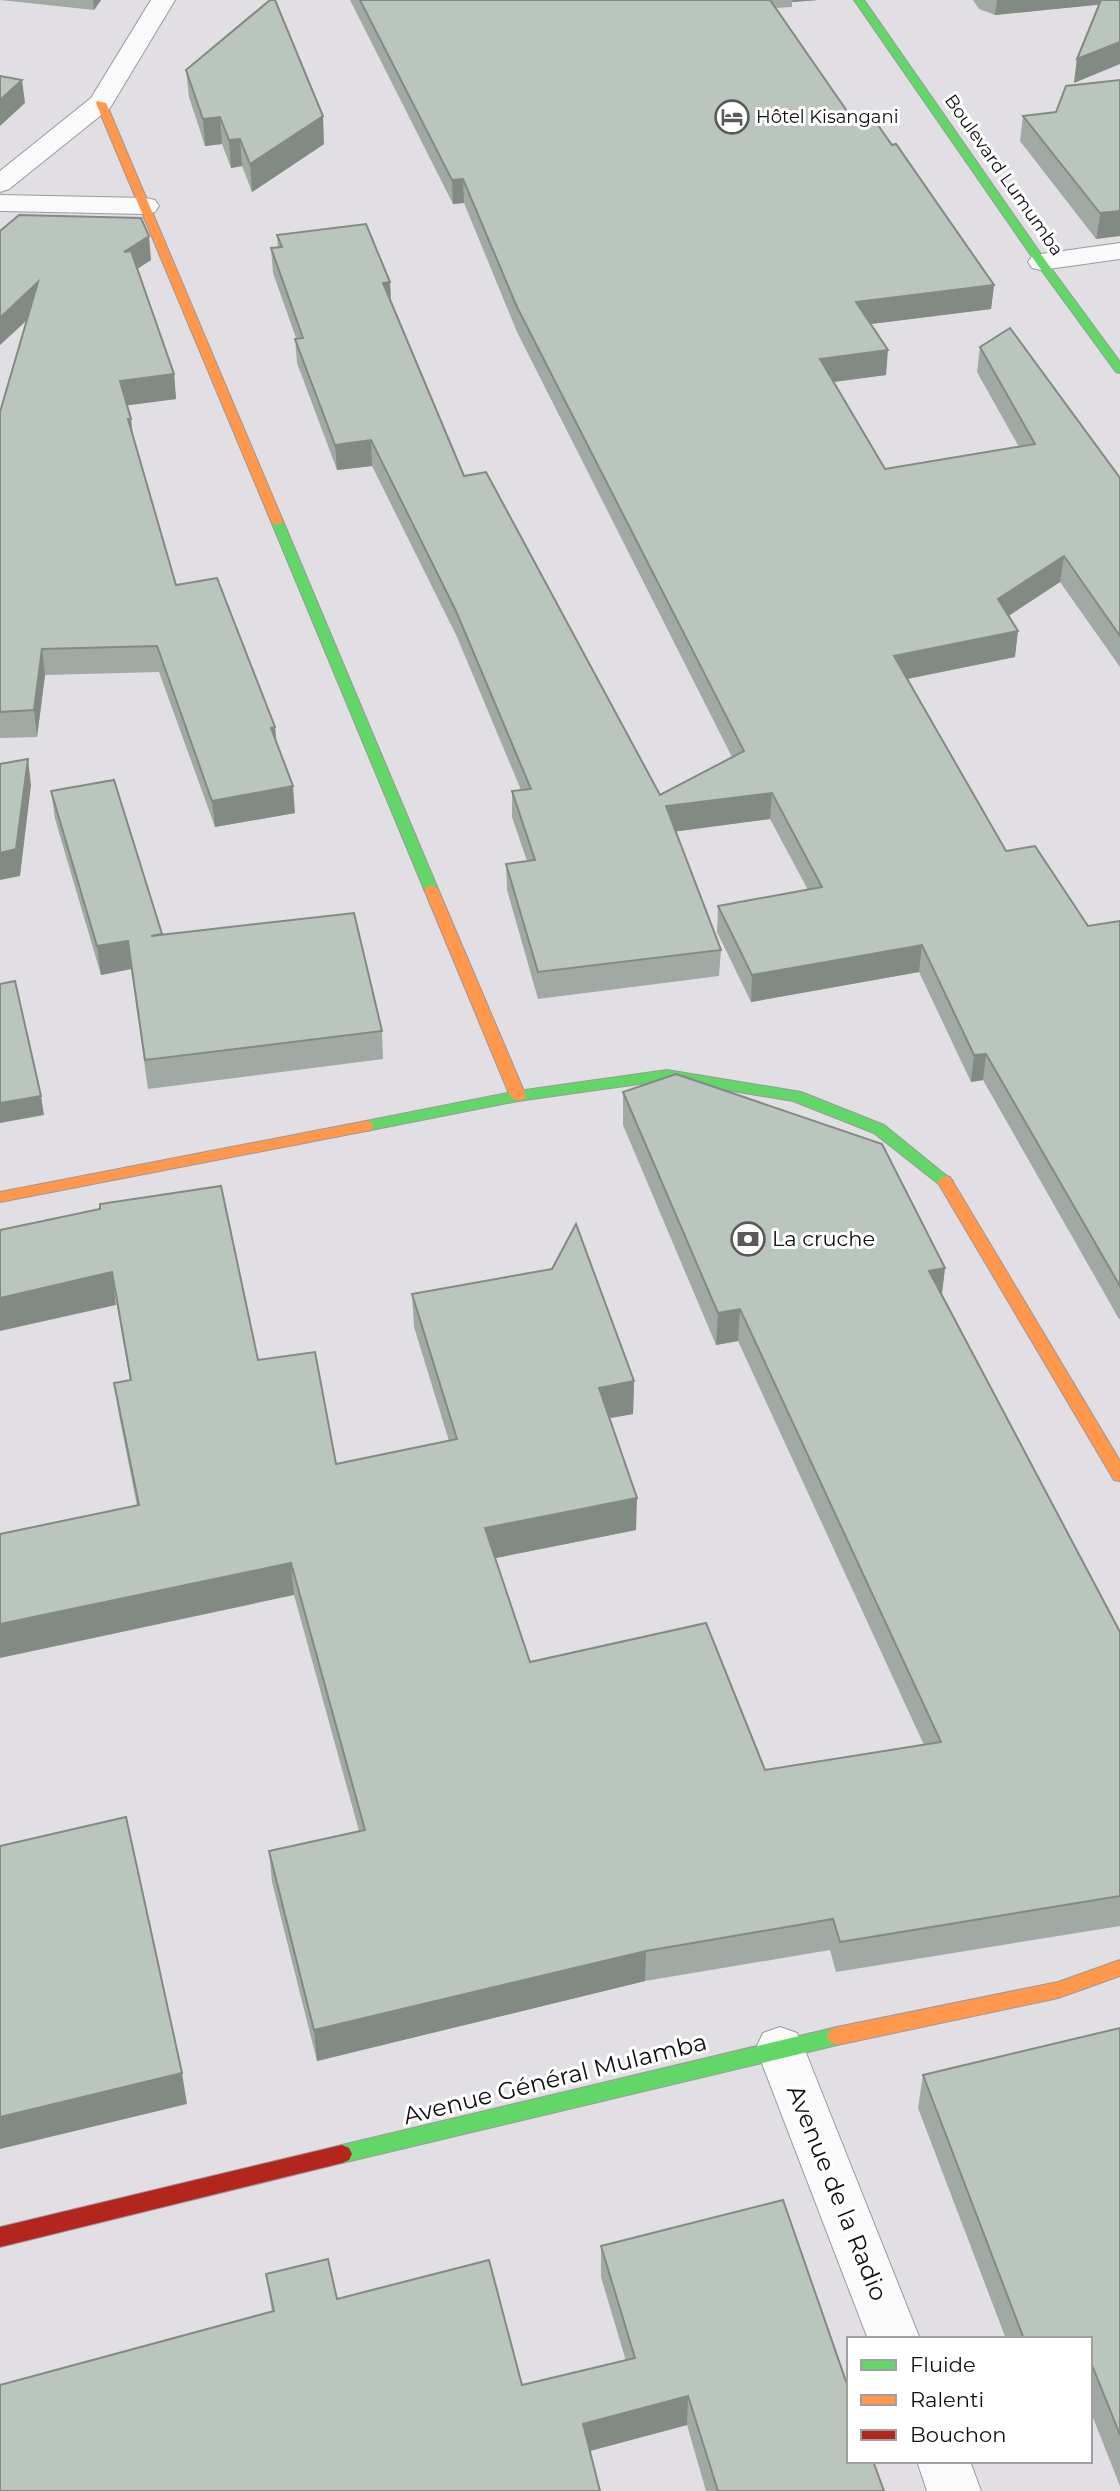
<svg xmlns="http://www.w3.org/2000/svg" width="1120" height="2491" font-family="Montserrat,sans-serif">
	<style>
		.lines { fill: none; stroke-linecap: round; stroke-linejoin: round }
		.street-casing { stroke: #9b999d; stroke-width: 2 }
		.fast-casing { stroke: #9b999d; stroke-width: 2 }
		.slow-casing { stroke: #9b999d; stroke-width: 2 }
		.jam-casing { stroke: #9b999d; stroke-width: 2 }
		.street { fill: #fafafb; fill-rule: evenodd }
		.fast { fill: #63d668; fill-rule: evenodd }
		.slow { fill: #ff974d; fill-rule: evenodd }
		.jam { fill: #b3261e; fill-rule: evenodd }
		.wall { fill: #a0a9a3 }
		.shaded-wall { fill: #828a84 }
		.building { fill: #bac5bd; stroke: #828a84; stroke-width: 2 }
		.labels { text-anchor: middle; stroke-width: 6; stroke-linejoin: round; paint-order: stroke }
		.far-poi-label { font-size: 18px; fill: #100f12; stroke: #fff; text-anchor: start }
		.far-street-label { font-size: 18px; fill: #100f12; stroke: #fff }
		.poi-label { font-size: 21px; fill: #100f12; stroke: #fff; text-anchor: start }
		.near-street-label { font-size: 24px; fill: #100f12; stroke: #fff }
	</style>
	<rect width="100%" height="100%" fill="#e1dfe3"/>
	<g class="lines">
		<defs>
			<g id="street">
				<path d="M151,0h24l-65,108 -101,81 -9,3v-21l91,-73z"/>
				<path d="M0,195l146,3 9,2 4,6 -4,6 -9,2 -146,-3z"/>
				<path d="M1120,243v16l-79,11 -9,-2 -4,-6 4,-6 9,-2z"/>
				<path d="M780,2027l17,6 7,15 116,291h-52l-112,-291 7,-15z"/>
				<path d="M917,2461h53l11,30h-54z"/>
			</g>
			<g id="fast">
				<path d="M854,0h10l181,260 75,102v11l-4,-1 -79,-108z"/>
				<path d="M277,517l6,4 155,368 -2,3h-10l-2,-3 -153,-368z"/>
				<path d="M667,1070l134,22 83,33 69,56 -3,4h-10l-66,-52 -81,-32 -126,-21 -149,21 -152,30 -8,-5 8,-5 152,-30z"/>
				<path d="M837,2027l7,3 3,6 -3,6 -7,3 -495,118 -7,-3 -3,-6 3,-6 7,-3z"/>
			</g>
			<g id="slow">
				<path d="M97,101l9,2 177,418 -2,3h-8l-2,-3 -175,-418z"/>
				<path d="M431,885l7,4 88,207 -3,4 -5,1 -8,-5 -86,-207z"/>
				<path d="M366,1121l5,1 3,4 -3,4 -371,72v-10z"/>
				<path d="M945,1176l5,1 170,284v20l-6,-1 -177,-299z"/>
				<path d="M1120,1960v16l-62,22 -221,47 -7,-3 -3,-6 3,-6 7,-3 221,-45z"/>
			</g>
			<path id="jam" d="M342,2145l7,3 3,6 -3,6 -7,3 -342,84v-20z"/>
		</defs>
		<use href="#street" class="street-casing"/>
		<use href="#fast" class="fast-casing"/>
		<use href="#slow" class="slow-casing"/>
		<use href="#jam" class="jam-casing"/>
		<use href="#street" class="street"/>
		<use href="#fast" class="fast"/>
		<use href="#slow" class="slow"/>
		<use href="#jam" class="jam"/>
	</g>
	<g class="wall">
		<path d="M0,0h101l-7,10z"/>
		<path d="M350,0h468l-26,2v5l-17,1 81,116 138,161 -3,24 -120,15 15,51 -53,7 52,87 134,-22 -42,-75 3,-25 140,131v189l-60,-85 -52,34 7,41 -108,22 99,172 82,75 32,-5v398h-1l-136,-239 -12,2 -52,-110 -168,30 -34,-70 1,-26 90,-16 -38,-71 -94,12 45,119 -2,26 -181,23 -31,-109 -1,-26 21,-3 -15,-44v-26l9,-1 -64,-153 -85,-171 -35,4 -40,-107 -2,-24 1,-1 -23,-65 -2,-25h7l-1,-13 113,47 1,21 73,173 196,319 72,-38 -215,-425 -53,-129 -11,1z"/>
		<path d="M973,0h147l-46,83 3,-24 23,-55 -105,11 -16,-6z"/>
		<path d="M186,70l138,74 -72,48 -10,-26 -11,2 -9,-24 -17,2 -16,-49z"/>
		<path d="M1120,80l-24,159 -76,-98 3,-25 33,-4z"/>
		<path d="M0,231l151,29 -14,9 37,105 2,25 -49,6 6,34 43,146 99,142 2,17 18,69 -80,14 -56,-155 -114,3 -8,62 -37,1v-326l27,-92 -27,25z"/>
		<path d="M51,791l111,144 220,96 1,28 -235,30 -17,-120 -30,6 -46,-156z"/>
		<path d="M623,1092l322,176 -3,26 178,338v294l-284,46 -6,-22 -185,31 -328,80 -45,-179 -3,-31 90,-20 -65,-236 -157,-89 -18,-91 -5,-32 16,-3 -30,-171 158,151 78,104 113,-23 -35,-114 -2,-33 222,87 -1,33 -23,4 26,112 -141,28 35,104 235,108 159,-25 -186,-404 -22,4 -93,-220z"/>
		<path d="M1120,2028v458l-30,-76v-71h-84l-88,-231 5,-33z"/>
		<path d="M601,2246l283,245h-178l-19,-66 -97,26 -318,-139 -6,-38 71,25 185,86 104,-24 -25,-84z"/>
	</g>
	<g class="shaded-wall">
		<path d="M93,0h8l-7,10z"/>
		<path d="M793,0h25l-26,2z"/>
		<path d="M997,0h110l-1,4 -111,11z"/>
		<path d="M1120,42v22l-46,19 3,-24z"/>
		<path d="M22,80l3,23 -25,23v-26z"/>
		<path d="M323,116l1,28 -72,48 -2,-28z"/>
		<path d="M220,117l2,27 -17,2 -2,-27z"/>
		<path d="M240,139l2,27 -11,2 -2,-28z"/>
		<path d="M463,179l1,24 -11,1 -1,-24z"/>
		<path d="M1120,211v25l-24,3 4,-26z"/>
		<path d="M149,236l2,24 -25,16 -2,-24z"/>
		<path d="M38,282l3,25 -41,38v-27z"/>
		<path d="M390,282l1,25 -8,-24z"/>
		<path d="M994,285l-3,24 -136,17 1,-24z"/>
		<path d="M888,350l-2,25 -68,9 2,-25z"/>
		<path d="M174,374l2,25 -53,7 -3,-25z"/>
		<path d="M128,419h3l3,25z"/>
		<path d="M371,440l1,26 -35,4 -2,-25z"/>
		<path d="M1064,556l-4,26 -65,43 3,-26z"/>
		<path d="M1018,631l-3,26 -123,25 2,-26z"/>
		<path d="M42,649l3,26 -8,62 -3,-27z"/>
		<path d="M275,727l2,26 -6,-25z"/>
		<path d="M28,759l3,26 -11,91 -20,4v-27z"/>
		<path d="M293,786l2,27 -80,14 -3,-26z"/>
		<path d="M772,793l-2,26 -105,14 1,-27z"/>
		<path d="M128,941l3,28 -30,6 -4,-29z"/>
		<path d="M922,945l-3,27 -168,30 1,-27z"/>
		<path d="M986,1054l-3,26 -12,2 3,-27z"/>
		<path d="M41,1096l3,19 -44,8v-20z"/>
		<path d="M945,1268l-4,32 -12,-29z"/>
		<path d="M112,1272l4,33 -116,26v-33z"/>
		<path d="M740,1309l-2,32 -22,4 2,-32z"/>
		<path d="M634,1381l-1,33 -34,6v-32z"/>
		<path d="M637,1498l-1,32 -150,30 -1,-32z"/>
		<path d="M291,1563l3,32 -294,63v-34z"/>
		<path d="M646,1951l-1,30 -328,80 -3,-31z"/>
		<path d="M182,2073l5,31 -187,45v-32z"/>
		<path d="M688,2396l-1,29 -105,28 1,-29z"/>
	</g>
	<g class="building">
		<path d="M270,0h5l48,116 -73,48 -10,-25 -11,1 -9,-23 -17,2 -17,-49z"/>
		<path d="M360,0h410l86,124 19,-3 17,24 4,-1 98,141 -138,17 32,48 -68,9 65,110 150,-25 -55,-97 30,-19 110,150v158l-56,-80 -66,43 20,32 -124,25 112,195 29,-5 53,80 32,-5v365l-134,-232 -12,1 -52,-110 -170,30 -34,-69 104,-19 -50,-94 -106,13 55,144 -183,22 -32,-108 29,-4 -23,-69 19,-2 -75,-178 -85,-171 -36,5 -40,-106 8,-1 -32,-90 11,-1 -5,-12 89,-11 24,58 -7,1 81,193 22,-4 174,323 84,-44 -227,-444 -54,-128 -11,1z"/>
		<path d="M1101,0h19v42l-43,17z"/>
		<path d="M0,76l22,4 -22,20z"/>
		<path d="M1120,80v131l-20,2 -77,-97 33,-4 10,-26z"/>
		<path d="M19,215l122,3 8,18 -25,16 7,-1 43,123 -54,7 11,38h-3l48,166 41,-7 58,149 -4,1 22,58 -81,15 -55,-155 -115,3 -8,61 -34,2v-300l38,-130 -38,36v-87z"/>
		<path d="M28,759l-12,90 -16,4v-89z"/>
		<path d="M114,780l48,154 -11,2 203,-23 28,118 -237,29 -17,-119 -31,5 -46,-155z"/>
		<path d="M15,981l26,115 -41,7v-119z"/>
		<path d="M676,1074l206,70 63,124 -16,3 191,361v264l-280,46 -7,-23 -187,32 -332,79 -45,-179 96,-21 -74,-267 -291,61v-90l139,-29 -25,-122 17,-3 -19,-108 -112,26v-68l100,-21v-5l121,-18 37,174 57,-8 21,112 121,-25 -45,-145 140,-25 24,-45 58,157 -35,7 38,110 -152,30 45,134 176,-39 59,147 176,-28 -201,-433 -22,4 -95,-221z"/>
		<path d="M126,1817l56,256 -182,44v-271z"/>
		<path d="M1120,2028v407l-30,-75v-21h-66l-101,-264z"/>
		<path d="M783,2200l66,190v71h24l11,30h-166l-30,-95 -105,28 17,67h-600v-106l274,-74 -8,-37 62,-15 9,40 152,-39 33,125 113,-27 -34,-112z"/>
	</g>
	<defs>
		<symbol id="hotel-ring" viewBox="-11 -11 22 22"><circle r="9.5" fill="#fff" stroke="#59585b" stroke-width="1.5"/><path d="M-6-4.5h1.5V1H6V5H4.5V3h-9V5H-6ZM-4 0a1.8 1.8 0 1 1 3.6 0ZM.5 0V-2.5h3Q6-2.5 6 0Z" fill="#59585b"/></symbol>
		<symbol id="bank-ring" viewBox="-11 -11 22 22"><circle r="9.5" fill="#fff" stroke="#59585b" stroke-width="1.5"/><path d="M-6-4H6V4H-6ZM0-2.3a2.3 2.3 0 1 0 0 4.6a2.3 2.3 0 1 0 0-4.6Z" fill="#59585b"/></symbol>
	</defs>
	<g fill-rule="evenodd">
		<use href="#hotel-ring" x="713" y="98" width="38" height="38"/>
		<use href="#bank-ring" x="729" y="1220" width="38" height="38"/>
	</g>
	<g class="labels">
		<g class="far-poi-label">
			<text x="756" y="123">Hôtel Kisangani</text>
		</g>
		<g class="far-street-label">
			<text transform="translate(1004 175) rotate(55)" y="6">Boulevard Lumumba</text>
		</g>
		<g class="poi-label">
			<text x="772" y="1246">La cruche</text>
		</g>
		<g class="near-street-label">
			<text transform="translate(555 2079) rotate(-14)" y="8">Avenue Général Mulamba</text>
			<text transform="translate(837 2193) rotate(68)" y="8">Avenue de la Radio</text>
		</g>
	</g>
	<rect x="847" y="2337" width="245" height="126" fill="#ffffff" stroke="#9f9fa0" stroke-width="2"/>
	<rect x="861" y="2360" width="35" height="10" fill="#63d668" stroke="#9f9fa0" stroke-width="2"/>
	<text x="910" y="2372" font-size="21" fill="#100f12">Fluide</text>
	<rect x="861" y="2395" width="35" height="10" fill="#ff974d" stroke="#9f9fa0" stroke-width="2"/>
	<text x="910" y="2407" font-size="21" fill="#100f12">Ralenti</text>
	<rect x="861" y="2430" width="35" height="10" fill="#b3261e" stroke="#9f9fa0" stroke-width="2"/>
	<text x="910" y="2442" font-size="21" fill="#100f12">Bouchon</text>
</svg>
